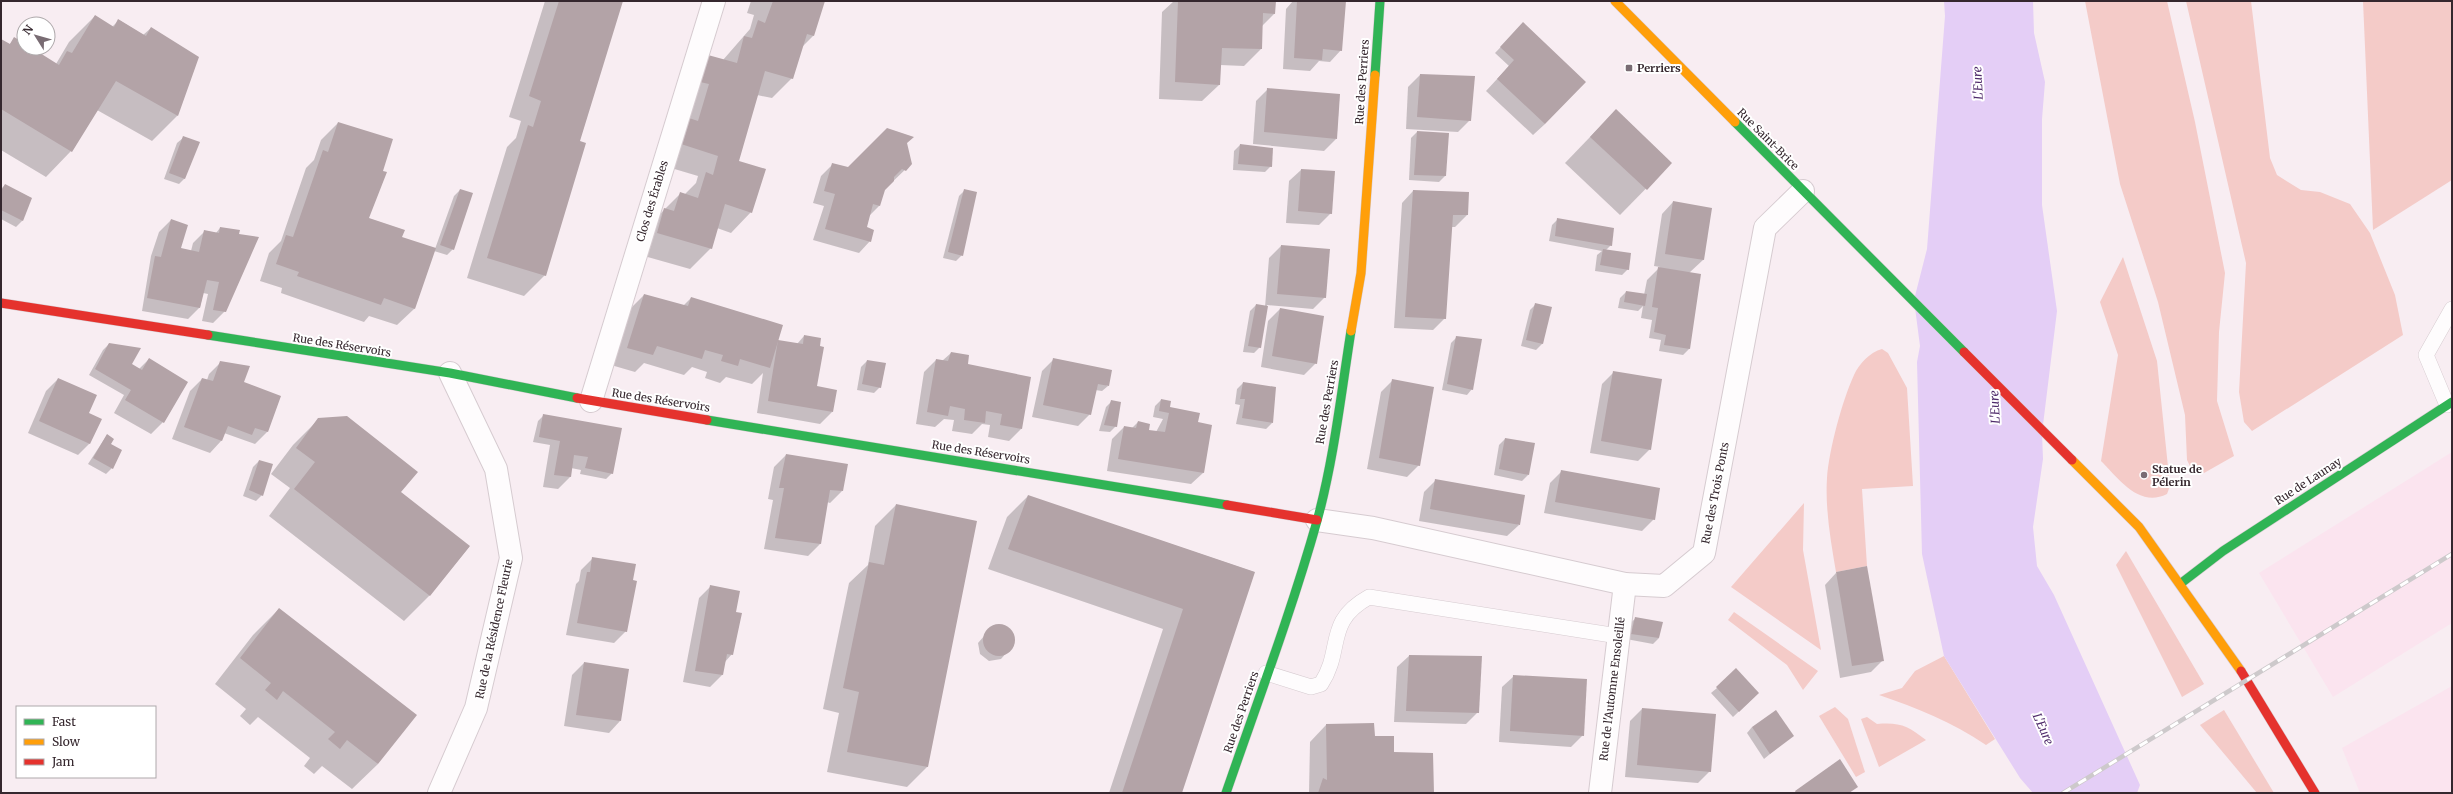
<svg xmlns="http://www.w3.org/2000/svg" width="2453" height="794" font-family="Merriweather,serif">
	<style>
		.built { fill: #fbe4ef }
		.green { fill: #f4cbc8 }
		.water { fill: #e4cef6 }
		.shadow { fill: #0003 }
		.building { fill: #b3a3a7 }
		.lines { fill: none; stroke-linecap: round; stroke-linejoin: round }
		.lane-casing { stroke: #d6cbd0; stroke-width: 16 }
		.street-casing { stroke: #d6cbd0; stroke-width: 24 }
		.fast-casing { stroke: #d6cbd0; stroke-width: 10 }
		.slow-casing { stroke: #d6cbd0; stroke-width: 10 }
		.jam-casing { stroke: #d6cbd0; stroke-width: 10 }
		.lane { stroke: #fefcfd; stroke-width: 15 }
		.street { stroke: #fefcfd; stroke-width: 22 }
		.fast { stroke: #30b455; stroke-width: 9 }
		.slow { stroke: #ff9f0a; stroke-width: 9 }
		.jam { stroke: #e5322d; stroke-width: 9 }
		.rail-casing { stroke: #cdc9cb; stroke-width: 4.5 }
		.rail { stroke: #fff; stroke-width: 3; stroke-dasharray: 9; stroke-linecap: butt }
		.poi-dot { fill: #796c73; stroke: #fff; stroke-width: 1.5 }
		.labels { text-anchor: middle; stroke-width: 4; stroke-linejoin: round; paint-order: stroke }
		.poi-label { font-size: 11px; font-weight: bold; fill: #35272e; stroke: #fff; text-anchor: start }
		.street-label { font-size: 11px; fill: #35272e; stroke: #fff }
		.water-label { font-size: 12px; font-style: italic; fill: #4f2b6b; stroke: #fff }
	</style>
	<rect width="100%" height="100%" fill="#f8edf2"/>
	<g class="built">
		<path d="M2452,452v171l-119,74 -74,-124z"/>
		<path d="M2452,686v107h-92l-18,-45z"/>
	</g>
	<g class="green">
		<path d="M2085,1h82l28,121 30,151 -6,59 -2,69 17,55 -30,17 -12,-3 -5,-10 -2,-45 -27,-113 -38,-118z"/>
		<path d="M2186,1h65l19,157 7,17 24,15 19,2 30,12 20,29 25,62 8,40 -151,96 -8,-9 -5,-30 7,-129z"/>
		<path d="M2363,1h89v179l-79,50z"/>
		<path d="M2123,257l34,104 13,125 -3,8c-28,14 -48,-15 -66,-33l17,-106 -18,-53z"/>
		<path d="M1882,349l6,4 19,35 6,98 -51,3 5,77 -31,6c-5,-30 -11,-62 -9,-94 2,-28 15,-77 27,-103 5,-11 16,-23 28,-26z"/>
		<path d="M1804,503l-1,47 18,100 -90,-63z"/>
		<path d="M2126,551l78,133 -22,13 -66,-132z"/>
		<path d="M1734,612l84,59 -15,19 -16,-25 -59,-45z"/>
		<path d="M1944,656l51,83 -9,6c-34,-23 -69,-37 -107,-50l23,-7 13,-17z"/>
		<path d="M1835,707l13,12 17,53 -9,5 -37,-61z"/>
		<path d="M2224,710l50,83h-17l-57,-68z"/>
		<path d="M1867,717l10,7c23,-2 31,2 49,16l-47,27 -18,-48z"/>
	</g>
	<path class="water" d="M1944,1h89l1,32 11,49 -3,37v86l15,106 -15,122 1,26 -10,68 4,39 17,29 86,190 -3,8h-104l-13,-15 -76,-122 -22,-102 -5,-192 3,-16 -6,-46 13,-51 18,-233z"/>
	<g class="shadow">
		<path d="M545,1h77l-43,141 -34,133 -21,21 -57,-18 40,-131 9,-9 5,-17 -12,-4z"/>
		<path d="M751,1h73l-11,35 -11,11 -9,30 -21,21 -15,-3 -19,67 13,50 -20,21 -14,-5 -6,20 -21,21 -53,-15 7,-24 36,-36h5l11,-11 2,-7 -37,-11 27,-88 35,-17 27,-31 4,-14 -7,-2z"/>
		<path d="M1174,1h101l-1,13 -12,12 -1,23 -17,17 -24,-1 -1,20 -17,16 -43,-2 3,-87z"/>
		<path d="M1293,1h52l-4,49 -11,12 -11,-1 -9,10 -27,-2 3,-60z"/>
		<path d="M95,16l17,11 7,-7 24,15 8,-7 45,35 -19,53 -25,25 -55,-31 -26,41 -25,26 -45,-27v-110l8,5 5,-6 10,6v3h6l26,16 13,-22z"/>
		<path d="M1518,29l27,95 -12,11 -47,-44 23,-25 -14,-13z"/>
		<path d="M1420,75l50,45 -12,12 -52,-3 2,-42z"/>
		<path d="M1267,90l69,49 -12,12 -71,-7 3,-43z"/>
		<path d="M1616,110l55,53 -51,52 -55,-52z"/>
		<path d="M338,123l30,95 33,20 34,11 19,-53 6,-6 -7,59 -6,6 -13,-4 -20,58 -17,16 -28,-9 -5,6 -83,-29 1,-5 -22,-7 9,-28 12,-12 25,-73 8,-8 7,-20z"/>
		<path d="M1417,132l28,44 -6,6 -30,-2 2,-42z"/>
		<path d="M183,138l2,40 -6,6 -15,-5 13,-36z"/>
		<path d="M906,143l5,21 -27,26 -5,16 -11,11 -3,11 5,13 -11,12 -46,-13 11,-34 -11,-3 8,-27 12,-12 15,5z"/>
		<path d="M1240,145l31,21 -6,6 -32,-2 1,-19z"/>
		<path d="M1301,170l30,43 -12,12 -33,-2 3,-42z"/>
		<path d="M5,185l26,13 -9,23 -6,6 -15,-8v-30z"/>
		<path d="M965,190l-3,65 -6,6 -13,-3 16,-62z"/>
		<path d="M1413,191l54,24 -12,12h-4l-6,91 -12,12 -39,-2 8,-125z"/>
		<path d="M1673,202l38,7 -8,51 -14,13 11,2 -11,74 -6,6 -24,-4 2,-11 -12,-2 3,-18 -11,-2 2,-12 -5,5 -20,-3 2,-10 6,-6 18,3 3,-15 13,-13 -6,-1 8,-52z"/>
		<path d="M1558,219l53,26 -5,5 22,19 -6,6 -27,-4 2,-16 5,-4 -53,-10 3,-16z"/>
		<path d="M171,220l8,29 12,2 2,-8 12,-12 11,2 4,-5 5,83 -12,12 -11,-2 6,-27 -5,-1 -3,14 -12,12 -46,-8 9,-55 8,-24z"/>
		<path d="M1281,246l44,51 -12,12 -46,-4 -7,42 -6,6 -11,-1 7,-41 6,-6 9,2 4,-49z"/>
		<path d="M644,295l39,11 8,-8 85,45 2,-2 19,3 7,-8 12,51 16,25 -12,12 -63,-11 6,-40 -11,11 -26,-7 -6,6 -15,-5 2,-6 -15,-5 -8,8 -40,-12 -9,9 -24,-7 16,-53z"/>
		<path d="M1536,304l15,4 -9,36 -6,6 -15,-4 9,-36z"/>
		<path d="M1280,309l36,54 -12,12 -43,-8 7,-46z"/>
		<path d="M1457,337l15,52 -5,6 -25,-5 9,-47z"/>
		<path d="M109,344l22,21 8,4 10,-10 14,63 -12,12 -37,-21 10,-18 -35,-20 14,-25z"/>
		<path d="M951,353l16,12 54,64 -12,12 -21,-4 2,-12 -8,-1 -10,10 -20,-3 2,-11 -10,-1 -9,8 -19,-3 8,-52 12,-12 6,1z"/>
		<path d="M1054,359l54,27 -6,5 -7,-1 -5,24 -12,12 -46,-9 10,-46z"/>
		<path d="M867,361l13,26 -6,6 -17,-3 4,-23z"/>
		<path d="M221,362l22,21 37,14 -13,35 -12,12 -31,-11 -3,8 -11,12 -38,-14 18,-48 12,-12 5,1 2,-6z"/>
		<path d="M1614,372l36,77 -12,12 -48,-8 12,-69z"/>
		<path d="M58,379l30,34 2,30 -12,12 -50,-22 18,-42z"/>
		<path d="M1393,380l26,85 -12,12 -40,-8 14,-77z"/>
		<path d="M1243,383l29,40 -6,6 -30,-5 4,-19 -5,-1 2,-15z"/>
		<path d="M1161,400l8,8 28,15 6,50 -12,11 -84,-13 5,-32 12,-12 8,1 6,-6 10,9 8,1 7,-13 -10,-2 2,-11z"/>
		<path d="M1112,401l4,25 -6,6 -11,-1 7,-24z"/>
		<path d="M544,415l68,58 -6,6 -26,-5 1,-4 -10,-2 -1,9 -12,12 -15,-2 7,-42 -17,-3 5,-21z"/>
		<path d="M319,419l81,73 69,55 -40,49 -25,25 -135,-105 21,-28 -19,-14 22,-29z"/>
		<path d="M107,435l5,33 -6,6 -18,-10z"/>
		<path d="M1505,439l23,36 -6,6 -28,-6 5,-30z"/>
		<path d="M786,455l56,36 -12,12 -3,-1 -7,42 -12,12 -44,-7 9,-49 -5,-1 6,-32z"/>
		<path d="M259,461l3,34 -6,6 -13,-5 10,-29z"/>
		<path d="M1562,471l92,48 -12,12 -98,-18 6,-30z"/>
		<path d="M1436,480l83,45 -12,11 -88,-15 5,-29z"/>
		<path d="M1028,496l226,76 -73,221h-72l54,-164 -175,-60 19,-52z"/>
		<path d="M896,505l32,261 -21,21 -80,-15 12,-59 -16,-4 26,-126 19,-18 7,-39z"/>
		<path d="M593,558l33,73 -12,12 -48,-8 10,-51 3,-3 2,-11z"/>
		<path d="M1836,573l46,88 -11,11 -31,6 -15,-93z"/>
		<path d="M711,586l24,27 -3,41 -8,9 -2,12 -12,12 -27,-5 16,-84z"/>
		<path d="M279,609l99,155 -26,25 -30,-23 -8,8 -10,-8 6,-8 -52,-41 -8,8 -10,-9 6,-7 -31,-25 38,-49z"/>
		<path d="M1635,619l24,19 -6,6 -27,-5 3,-15z"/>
		<path d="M1003,625l9,7 2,12 -13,15 -12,2 -9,-7 -2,-11 14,-16z"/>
		<path d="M1409,656l69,56 -12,12 -72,-2 3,-55z"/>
		<path d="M584,663l36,58 -11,12 -45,-7 8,-51z"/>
		<path d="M1514,676l69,59 -12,12 -72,-5 3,-55z"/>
		<path d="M1717,688l35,11 -19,18 -22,-24z"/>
		<path d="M1642,709l68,62 -12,12 -73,-6 5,-56z"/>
		<path d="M1326,725l48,13 19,15 40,40h-124l1,-51z"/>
		<path d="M1752,727l40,9 -28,23 -17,-26z"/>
	</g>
	<g class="building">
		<path d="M559,1h64l-43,140 6,2 -40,133 -59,-18 41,-133 5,2 8,-26 -12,-5z"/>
		<path d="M773,1h52l-11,35 -7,-2 -14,45 -28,-8 -26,90 27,8 -14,44 -27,-9 -13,45 -55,-16 7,-25 10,3 6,-19 18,6 8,-26 7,3 5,-19 -37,-12 8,-26 9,3 11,-37 -9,-2 8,-27 29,8 7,-27 8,2 6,-18 7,3z"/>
		<path d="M1178,1h98l-1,13 -12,-1 -1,36 -40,-1 -2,37 -45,-3z"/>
		<path d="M1297,1h49l-4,50 -19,-2 -1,11 -28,-2z"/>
		<path d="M95,15l19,12 4,-8 28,17 5,-9 48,30 -21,59 -62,-35 -44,71 -71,-43v-70l9,5 4,-7 10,6v5h8l27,17 8,-14 5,2z"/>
		<path d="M1523,22l63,60 -41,42 -48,-45 17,-19 -14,-13z"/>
		<path d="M1420,74l55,2 -4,45 -54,-4z"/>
		<path d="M1267,88l73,6 -3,45 -73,-7z"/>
		<path d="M1616,109l56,54 -25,27 -57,-53z"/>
		<path d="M338,122l55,17 -10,32 4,1 -18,46 36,12 -3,7 34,11 -21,61 -31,-11 -3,7 -84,-29 2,-4 -23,-8 10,-29 7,2 30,-87 5,2z"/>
		<path d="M887,128l27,9 -7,6 5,21 -6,7 -4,-2 -8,8v4l-9,9 -5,16 -7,-2 -6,23 7,3 -3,12 -46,-13 10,-35 -11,-3 8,-28 16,4z"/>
		<path d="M1417,131l32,2 -3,43 -32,-1z"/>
		<path d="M183,136l17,6 -15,37 -16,-6z"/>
		<path d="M1240,144l33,4 -1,19 -34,-3z"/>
		<path d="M1301,169l34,2 -3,43 -34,-3z"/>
		<path d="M5,184l27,14 -9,23 -22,-11v-19z"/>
		<path d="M460,189l13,4 -19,57 -14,-5z"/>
		<path d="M964,189l13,3 -14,64 -15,-4z"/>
		<path d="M1413,190l56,2 -1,23h-15l-7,104 -41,-2z"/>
		<path d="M1673,201l39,7 -8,52 -39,-6z"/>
		<path d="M1557,218l57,10 -2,18 -57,-10z"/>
		<path d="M171,219l17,6 -7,23 18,4 5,-22 15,3 1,-6 20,3 -1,4 20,3 -33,75 -13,-2 6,-28 -12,-2 -7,28 -53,-10 8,-42 6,1z"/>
		<path d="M1281,245l49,4 -4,49 -49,-4z"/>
		<path d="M1603,249l28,4 -2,17 -29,-5z"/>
		<path d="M1658,267l43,7 -11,75 -26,-4 2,-10 -12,-3 4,-24 -6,-1z"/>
		<path d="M1626,291l21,3 -2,12 -21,-4z"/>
		<path d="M644,294l44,12 3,-9 92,28 -13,43 -30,-9 -2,7 -17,-5 2,-6 -18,-5 -3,9 -45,-13 -4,9 -26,-7z"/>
		<path d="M1535,303l17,4 -9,37 -17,-4z"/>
		<path d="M1256,304l12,2 -7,42 -13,-2z"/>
		<path d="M1280,308l44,8 -7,48 -45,-8z"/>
		<path d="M804,335l17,3 -1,8 4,1 -7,39 20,4 -4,22 -65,-11 10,-61 25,4z"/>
		<path d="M1456,336l26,3 -9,51 -26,-6z"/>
		<path d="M109,343l32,5 -9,16 10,6 7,-12 39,24 -24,41 -39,-23 6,-10 -36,-21z"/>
		<path d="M951,352l18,3 -1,9 63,13 -9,52 -22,-4 2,-11 -16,-3 -1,12 -21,-3 1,-11 -15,-3 -2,10 -21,-4 9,-53 12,2z"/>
		<path d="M1053,358l59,12 -3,16 -11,-2 -7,31 -48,-10z"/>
		<path d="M867,360l19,3 -5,25 -19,-4z"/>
		<path d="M220,361l30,5 -6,16 37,14 -13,36 -13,-4 -3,7 -24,-9 -6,15 -38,-14 18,-49 11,3z"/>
		<path d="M1613,371l49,8 -11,71 -50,-9z"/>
		<path d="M58,378l39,17 -8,18 13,6 -12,25 -51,-23z"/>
		<path d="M1392,379l42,8 -14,79 -41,-8z"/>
		<path d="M1243,382l33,5 -3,36 -31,-5 3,-19h-5z"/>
		<path d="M1161,399l10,2 -1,6 30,6 -2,9 14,3 -8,48 -86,-14 6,-33 12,2 2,-7 12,3 -1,6 16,2 4,-19 -10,-2z"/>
		<path d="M1111,400l10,2 -4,25 -13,-2z"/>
		<path d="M543,414l79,14 -9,46 -28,-6 3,-11 -14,-2 -3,22 -17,-2 6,-34 -21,-4z"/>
		<path d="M347,416l71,56 -17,20 69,54 -40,50 -136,-107 21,-27 -19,-14 22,-30z"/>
		<path d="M107,434l7,5 -3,5 11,6 -9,19 -20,-11z"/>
		<path d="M1505,438l30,5 -6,32 -30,-6z"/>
		<path d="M786,454l62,10 -5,27 -13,-1 -9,54 -46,-6 9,-50h-5z"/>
		<path d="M259,460l14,4 -10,32 -14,-6z"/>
		<path d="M1561,470l99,18 -5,32 -100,-18z"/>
		<path d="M1435,479l90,16 -5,30 -90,-16z"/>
		<path d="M1028,495l227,77 -73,221h-60l61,-184 -175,-60z"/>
		<path d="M896,504l81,17 -49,246 -81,-15 12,-60 -16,-4 26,-126 15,3z"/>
		<path d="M592,557l44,7 -3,16 4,1 -10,51 -50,-9 10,-51h3z"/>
		<path d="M1867,566l17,95 -32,5 -16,-94z"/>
		<path d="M710,585l30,6 -4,21 6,1 -9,42 -6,-1 -4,21 -28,-4z"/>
		<path d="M279,608l138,107 -39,49 -31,-24 -7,9 -12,-10 7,-7 -52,-41 -6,9 -12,-10 6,-7 -31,-25z"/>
		<path d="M1635,617l28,5 -4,16 -28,-4z"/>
		<circle cx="999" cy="640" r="16"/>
		<path d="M1409,655l73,1 -3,57 -73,-2z"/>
		<path d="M584,662l45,7 -8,52 -45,-6z"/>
		<path d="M1736,668l23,25 -20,19 -23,-25z"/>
		<path d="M1513,675l74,4 -3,57 -74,-5z"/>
		<path d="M1642,708l74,6 -5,58 -74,-7z"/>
		<path d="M1776,710l18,26 -24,18 -18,-27z"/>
		<path d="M1374,723l1,13h19v16l39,1 1,40h-116l5,-15 4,2 -1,-56z"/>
		<path d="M1840,759l18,28 -9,6h-53l-1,-2z"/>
	</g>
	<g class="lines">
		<defs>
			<g id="lane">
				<path d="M2447,405l-21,-50 26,-46"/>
				<path d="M1266,673l45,14 10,-3c23,-35 3,-62 48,-87l249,39"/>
			</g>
			<g id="street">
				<path d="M591,401l123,-400"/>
				<path d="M1317,520l56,8 252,56 39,2 40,-33 61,-325 38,-37"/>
				<path d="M439,793l37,-85 35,-150 -15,-89 -46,-96"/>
				<path d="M1600,793l25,-209"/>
			</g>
			<g id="fast">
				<path d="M1375,75l5,-74"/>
				<path d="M1735,122l229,230"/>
				<path d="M208,335l242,38 127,25"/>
				<path d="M707,420l520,85"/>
				<path d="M2180,584l43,-33 229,-149"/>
				<path d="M1226,793c31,-90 65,-180 91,-272 17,-62 24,-127 34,-190"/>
			</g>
			<g id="slow">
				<path d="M1615,1l120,121"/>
				<path d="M1351,331l10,-58 14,-198"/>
				<path d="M2072,460l67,67 102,144"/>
			</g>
			<g id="jam">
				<path d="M1,303l207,32"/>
				<path d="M1964,352l108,108"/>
				<path d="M577,398l130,22"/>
				<path d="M1227,505l90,15"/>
				<path d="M2241,671l74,122"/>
			</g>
		</defs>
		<use href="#lane" class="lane-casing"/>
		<use href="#street" class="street-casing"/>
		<use href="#fast" class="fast-casing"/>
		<use href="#slow" class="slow-casing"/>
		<use href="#jam" class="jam-casing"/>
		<use href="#lane" class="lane"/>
		<use href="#street" class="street"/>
		<use href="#fast" class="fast"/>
		<use href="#slow" class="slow"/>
		<use href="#jam" class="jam"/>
		<defs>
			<path id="rail" d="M2063,793l389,-239"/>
		</defs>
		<use href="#rail" class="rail-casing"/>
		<use href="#rail" class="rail"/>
	</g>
	<g class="poi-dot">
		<rect x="1625" y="64" width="8" height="8" rx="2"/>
		<circle cx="2144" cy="475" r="4"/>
	</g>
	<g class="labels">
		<g class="poi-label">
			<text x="1637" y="72">Perriers</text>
			<text x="2152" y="473">Statue de<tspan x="2152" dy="13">Pélerin</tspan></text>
		</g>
		<g class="street-label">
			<text transform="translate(1362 82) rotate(-86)" y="4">Rue des Perriers</text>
			<text transform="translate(1768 139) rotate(45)" y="4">Rue Saint-Brice</text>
			<text transform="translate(652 201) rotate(-73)" y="4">Clos des Érables</text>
			<text transform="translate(342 345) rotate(9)" y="4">Rue des Réservoirs</text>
			<text transform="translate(661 400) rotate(9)" y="4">Rue des Réservoirs</text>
			<text transform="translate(1327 402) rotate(-80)" y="4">Rue des Perriers</text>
			<text transform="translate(981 452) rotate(9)" y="4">Rue des Réservoirs</text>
			<text transform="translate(2308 481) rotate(-33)" y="4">Rue de Launay</text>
			<text transform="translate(1715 493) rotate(-79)" y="4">Rue des Trois Ponts</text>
			<text transform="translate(494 629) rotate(-78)" y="4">Rue de la Résidence Fleurie</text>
			<text transform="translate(1612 689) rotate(-83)" y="4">Rue de l'Automne Ensoleillé</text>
			<text transform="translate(1241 712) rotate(-71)" y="4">Rue des Perriers</text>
		</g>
		<g class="water-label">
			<text transform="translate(1978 83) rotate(-93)" y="4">L'Eure</text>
			<text transform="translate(1995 407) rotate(-93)" y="4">L'Eure</text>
			<text transform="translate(2043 729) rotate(66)" y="4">L'Eure</text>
		</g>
	</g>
	<rect width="2453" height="794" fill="none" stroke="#35272e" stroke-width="4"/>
	<rect x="16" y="706" width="140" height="72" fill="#ffffff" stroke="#aea9ab"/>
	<rect x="24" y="719" width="20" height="6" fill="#30b455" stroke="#aea9ab"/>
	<text x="52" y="726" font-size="12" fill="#35272e">Fast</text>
	<rect x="24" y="739" width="20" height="6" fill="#ff9f0a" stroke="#aea9ab"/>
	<text x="52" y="746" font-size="12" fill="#35272e">Slow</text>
	<rect x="24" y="759" width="20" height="6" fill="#e5322d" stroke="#aea9ab"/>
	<text x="52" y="766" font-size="12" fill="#35272e">Jam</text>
	<g transform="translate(36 36) rotate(307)"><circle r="19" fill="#ffffff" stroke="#aea9ab"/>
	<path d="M0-3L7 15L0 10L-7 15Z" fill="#796c73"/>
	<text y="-6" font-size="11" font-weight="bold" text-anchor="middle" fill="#35272e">N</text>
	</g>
</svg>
